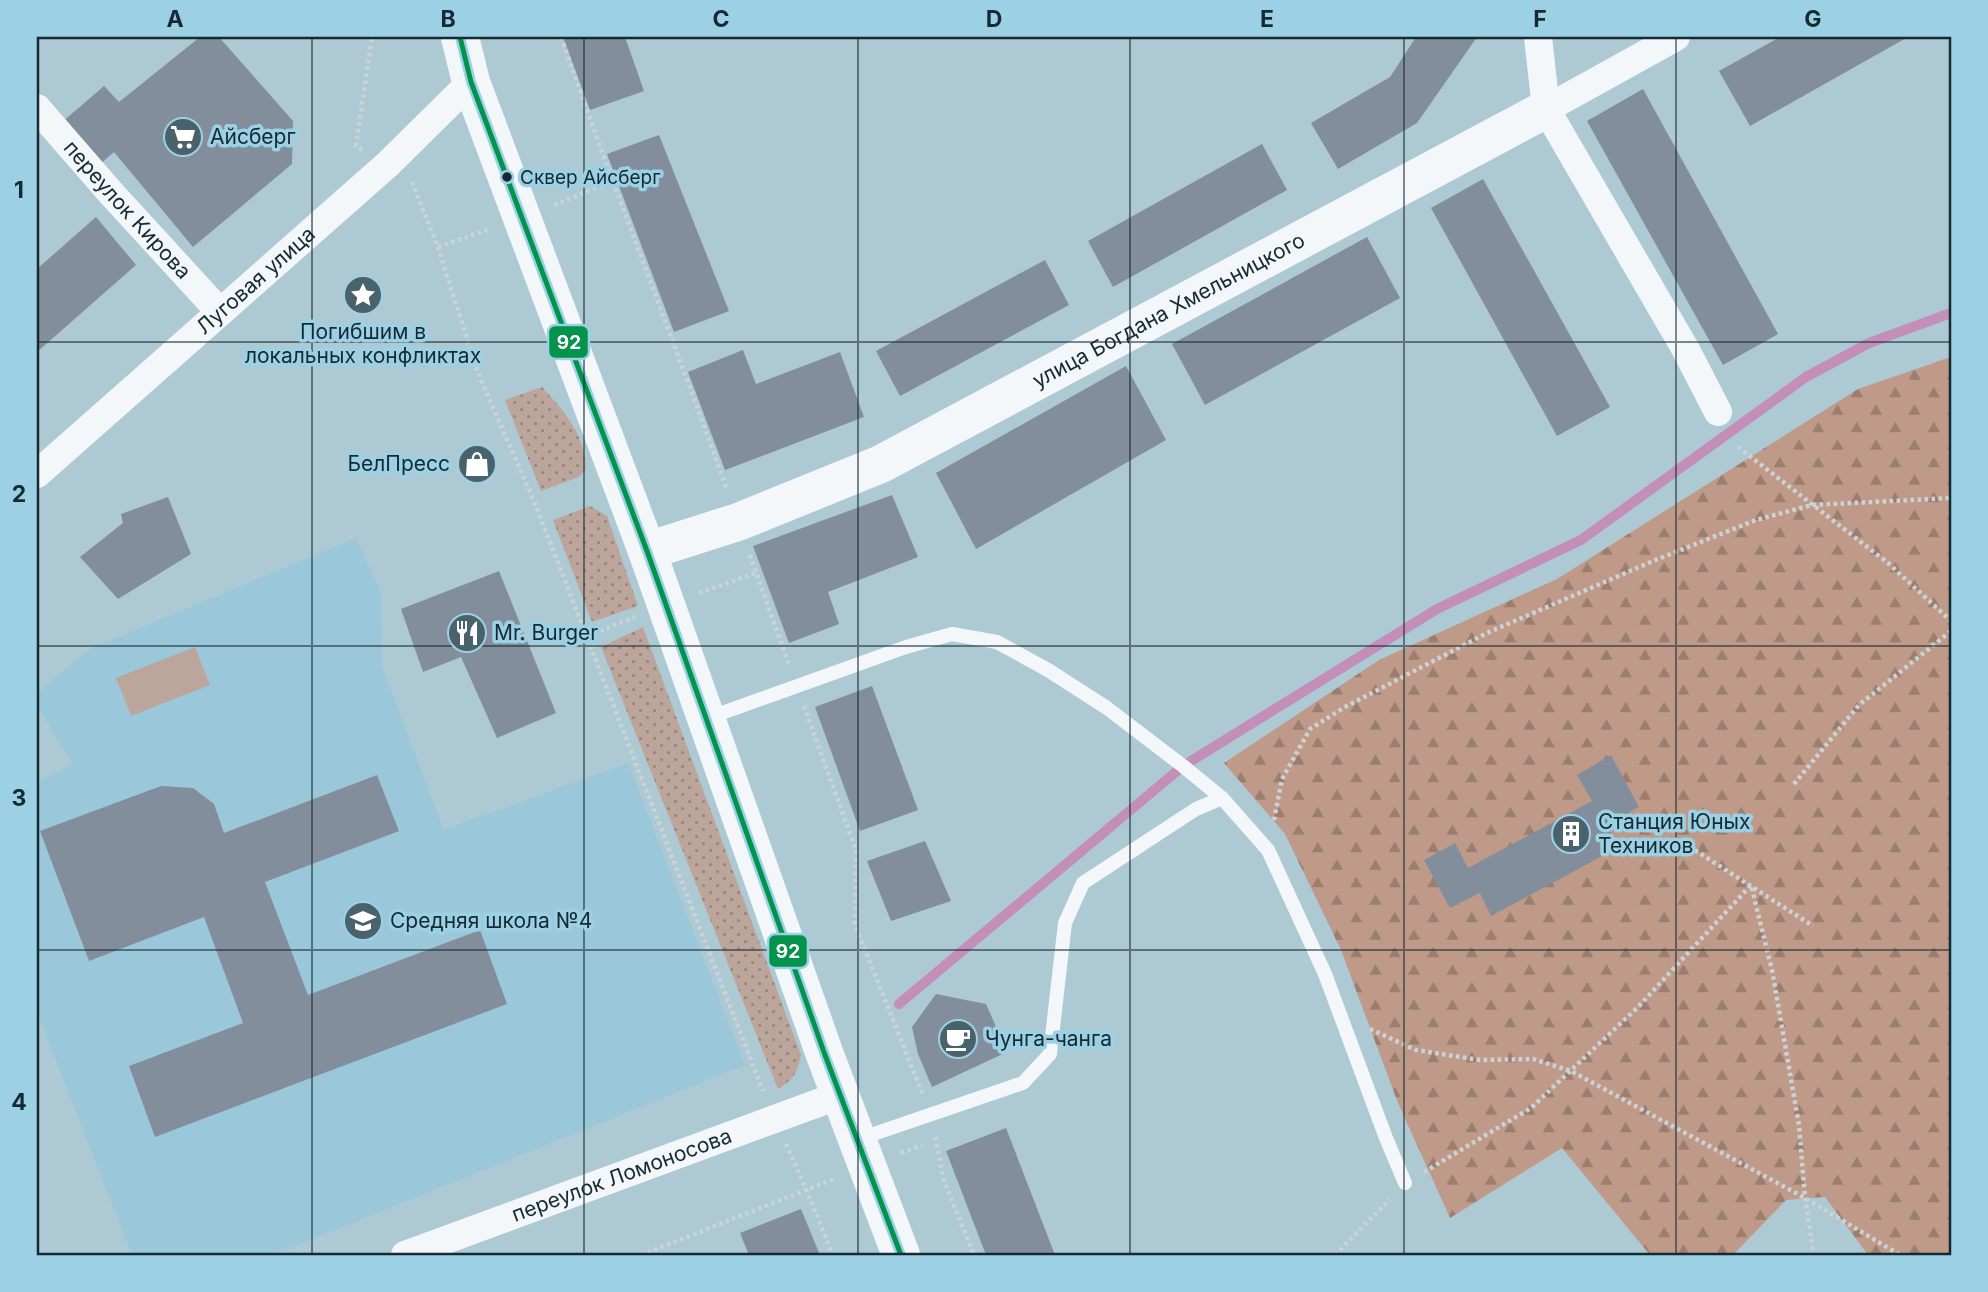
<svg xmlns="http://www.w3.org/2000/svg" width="1988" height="1292" font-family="Inter,sans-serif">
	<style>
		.built { fill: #9ac8da }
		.grass { fill: url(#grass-dots) }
		.forest { fill: url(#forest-firs) }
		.pitch { fill: #bca69c }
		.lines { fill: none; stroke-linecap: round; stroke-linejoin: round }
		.stream { stroke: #c38eb7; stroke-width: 10 }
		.building { fill: #828e9b }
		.path { stroke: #cad3d7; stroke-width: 4.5; stroke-dasharray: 3.5 3.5; stroke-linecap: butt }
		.lane { stroke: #f3f7f9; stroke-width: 14 }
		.street { stroke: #f3f7f9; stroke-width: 28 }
		.secondary { stroke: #f3f7f9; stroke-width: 38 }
		.bus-1-casing { stroke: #9cd1e5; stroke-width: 10 }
		.bus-1 { stroke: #03934c; stroke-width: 5 }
		.grid { fill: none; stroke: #152a32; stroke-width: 2; stroke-opacity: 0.55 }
		.bus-dot { fill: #152a32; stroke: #9cd1e5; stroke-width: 2.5 }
		.labels { text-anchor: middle; stroke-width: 7; stroke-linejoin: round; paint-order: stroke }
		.bus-label { font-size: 19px; fill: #152a32; stroke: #9cd1e5; text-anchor: start }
		.poi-label { font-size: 21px; fill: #152a32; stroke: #9cd1e5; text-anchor: start }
		.street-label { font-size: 21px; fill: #152a32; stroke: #9cd1e5 }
		.line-badge { stroke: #9cd1e5; stroke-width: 2.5 }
		.badge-label { font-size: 19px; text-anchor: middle; font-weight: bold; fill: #fff }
		.neatline { fill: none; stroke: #152a32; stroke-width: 2.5 }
		.grid-label { font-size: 23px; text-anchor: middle; font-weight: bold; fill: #152a32 }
	</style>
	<defs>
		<pattern id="grass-dots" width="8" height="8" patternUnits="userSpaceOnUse" patternTransform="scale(1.75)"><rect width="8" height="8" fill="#bca69c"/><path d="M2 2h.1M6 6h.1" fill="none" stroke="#988780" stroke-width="1.8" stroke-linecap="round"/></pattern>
		<pattern id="forest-firs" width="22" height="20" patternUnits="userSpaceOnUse" patternTransform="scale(1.75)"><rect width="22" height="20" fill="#c09a88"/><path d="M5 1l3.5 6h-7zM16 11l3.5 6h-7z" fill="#9b7e70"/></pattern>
	</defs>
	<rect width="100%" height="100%" fill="#adc9d4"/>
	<path class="built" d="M356,538l25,55 1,74 62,163 184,-67 117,302 -472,190h-141l-95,-243v-231l36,-16 -36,-60v-12l53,-44z"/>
	<g class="grass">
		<path d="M542,387c23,26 42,45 44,82l-7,8 -38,14 -36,-91z"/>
		<path d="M590,506l17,10 31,90 -46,16 -39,-102z"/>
		<path d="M643,627l158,428c-3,17 -8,25 -23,34l-177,-442z"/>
	</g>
	<path class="forest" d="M1951,357v898h-83l-43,-58 -39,3 -53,55h-83l-88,-107 -112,70 -52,-115 -57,-153 -56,-116 -61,-71 155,-103 178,-81 301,-190z"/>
	<path class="pitch" d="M195,647l15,38 -79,31 -15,-38z"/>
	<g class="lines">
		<path class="stream" d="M899,1004l284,-238 254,-157 144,-69 225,-163 63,-34 82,-30"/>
	</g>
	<g class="building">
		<path d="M200,37h19l74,84 -1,43 -99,83 -79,-95 -16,14 -37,-43 43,-37 15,16z"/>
		<path d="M563,37h62l19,54 -54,19z"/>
		<path d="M1416,37h61l-60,86 -79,46 -27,-46 79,-46z"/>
		<path d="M1780,37h128l-158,89 -31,-55z"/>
		<path d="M1643,89l135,245 -55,31 -136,-244z"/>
		<path d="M659,135l70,176 -55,21 -67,-178z"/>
		<path d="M1262,144l25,46 -174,97 -25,-46z"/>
		<path d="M1483,179l127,228 -53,29 -126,-228z"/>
		<path d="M96,217l40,48 -99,87v-83z"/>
		<path d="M1367,237l33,61 -195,107 -33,-61z"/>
		<path d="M1045,260l24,45 -169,91 -24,-45z"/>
		<path d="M743,350l13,34 84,-32 24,65 -139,53 -37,-98z"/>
		<path d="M1126,366l40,74 -190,109 -40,-76z"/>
		<path d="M892,495l26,62 -90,35 11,32 -50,19 -36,-97z"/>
		<path d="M168,497l23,57 -73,45 -38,-42 43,-34 -2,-9z"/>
		<path d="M499,571l57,142 -59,25 -36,-81 -38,15 -22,-63z"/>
		<path d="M872,686l46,124 -58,21 -45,-124z"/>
		<path d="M1611,755l28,52 -33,18 13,22 -128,69 -11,-23 -30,15 -26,-48 31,-17 13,25 124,-67 -15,-26z"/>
		<path d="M377,775l22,56 -134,51 43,113 172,-65 27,74 -352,133 -26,-71 114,-43 -39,-106 -115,44 -49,-130 121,-45 32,2 21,16 10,29z"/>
		<path d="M925,841l26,60 -60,20 -24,-60z"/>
		<path d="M936,994l50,10 21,48 -75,35 -14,-33 -6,-27z"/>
		<path d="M1006,1128l49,127h-69l-40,-104z"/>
		<path d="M801,1209l19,46h-71l-9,-22z"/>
	</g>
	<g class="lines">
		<g class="path">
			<path d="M561,37c53,152 112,301 166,453"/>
			<path d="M362,150l-6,-4 16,-109"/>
			<path d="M412,182l26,65 40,126 58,133 227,585"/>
			<path d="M554,205l59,-24"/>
			<path d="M438,247l52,-18"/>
			<path d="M1738,447l150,116 63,58"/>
			<path d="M750,555l39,110"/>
			<path d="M699,593l57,-20"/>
			<path d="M587,636l48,-19"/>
			<path d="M804,706l52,144 -1,75 68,170"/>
			<path d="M1794,784l65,-79 92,-74"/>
			<path d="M1274,820l8,-41 28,-50 35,-22 142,-74 166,-72 103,-41 56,-15 139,-7"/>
			<path d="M1654,844l36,3 123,79"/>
			<path d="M1370,1029l46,21 64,10 53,-1 38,12 234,127 95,57"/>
			<path d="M935,1137l9,44 30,74"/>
			<path d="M786,1144l20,45 27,66"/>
			<path d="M901,1153l21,-8"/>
			<path d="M1424,1172l107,-64 107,-101 113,-122 21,85 27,155 6,73 9,57"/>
			<path d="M641,1255l193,-76"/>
			<path d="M1335,1255l55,-56"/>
		</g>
		<g class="lane">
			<path d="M708,718l198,-71 46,-13 45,8 51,28 59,38 76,58 39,32"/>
			<path d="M859,1139l164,-56 27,-29 15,-131 18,-40 113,-74 26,-11 46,52 57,124 61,164 19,45"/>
		</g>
		<g class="street">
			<path d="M1538,37l8,72 140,241 32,62"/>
			<path id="s1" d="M37,108l73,84 110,120"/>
			<path d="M1546,109l130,-72"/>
			<path id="s2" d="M37,474l351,-310 83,-82"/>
			<path id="s3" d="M405,1255l435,-160"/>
		</g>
		<g class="secondary">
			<path d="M460,37l11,45 176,469 178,504 76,200"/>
			<path id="s4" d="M647,551l91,-29 143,-58 665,-355"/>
		</g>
		<defs>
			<path id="bus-1" d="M460,37l11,45 176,469 178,504 76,200"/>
		</defs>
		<use href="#bus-1" class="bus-1-casing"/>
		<use href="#bus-1" class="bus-1"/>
	</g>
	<path class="grid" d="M312,37v1218M584,37v1218M858,37v1218M1130,37v1218M1404,37v1218M1676,37v1218M37,342h1914M37,646h1914M37,950h1914"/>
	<defs>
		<symbol id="supermarket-disc" viewBox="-11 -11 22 22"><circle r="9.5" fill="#4a626b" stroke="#9cd1e5"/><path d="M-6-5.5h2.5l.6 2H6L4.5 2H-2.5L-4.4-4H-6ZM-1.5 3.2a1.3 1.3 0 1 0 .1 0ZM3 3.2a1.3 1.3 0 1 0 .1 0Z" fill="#fff"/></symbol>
		<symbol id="sight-disc" viewBox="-11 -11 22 22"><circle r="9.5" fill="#4a626b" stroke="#9cd1e5"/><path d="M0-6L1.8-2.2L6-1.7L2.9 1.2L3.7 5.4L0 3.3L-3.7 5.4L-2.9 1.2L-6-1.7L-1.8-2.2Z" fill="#fff"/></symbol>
		<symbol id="shop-disc" viewBox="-11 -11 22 22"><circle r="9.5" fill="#4a626b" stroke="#9cd1e5"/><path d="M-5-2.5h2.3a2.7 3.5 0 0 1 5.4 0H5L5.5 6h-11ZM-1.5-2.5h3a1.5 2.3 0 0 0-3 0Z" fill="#fff"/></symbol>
		<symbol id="restaurant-disc" viewBox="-11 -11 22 22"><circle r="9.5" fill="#4a626b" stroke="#9cd1e5"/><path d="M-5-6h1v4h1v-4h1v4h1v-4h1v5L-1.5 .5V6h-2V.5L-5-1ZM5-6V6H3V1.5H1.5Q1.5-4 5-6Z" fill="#fff"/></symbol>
		<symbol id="building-disc" viewBox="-11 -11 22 22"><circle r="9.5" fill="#4a626b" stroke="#9cd1e5"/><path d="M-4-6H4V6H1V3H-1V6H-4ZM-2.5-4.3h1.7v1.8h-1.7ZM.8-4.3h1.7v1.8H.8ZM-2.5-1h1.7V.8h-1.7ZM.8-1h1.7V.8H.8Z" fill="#fff"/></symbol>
		<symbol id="school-disc" viewBox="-11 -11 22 22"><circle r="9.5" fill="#4a626b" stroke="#9cd1e5"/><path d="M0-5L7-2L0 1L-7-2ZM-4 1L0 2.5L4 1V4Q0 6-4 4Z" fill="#fff"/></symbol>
		<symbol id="cafe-disc" viewBox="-11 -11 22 22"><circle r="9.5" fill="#4a626b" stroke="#9cd1e5"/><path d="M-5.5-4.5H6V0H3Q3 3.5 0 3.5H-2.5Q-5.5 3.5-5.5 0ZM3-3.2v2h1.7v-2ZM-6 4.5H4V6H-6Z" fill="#fff"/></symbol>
	</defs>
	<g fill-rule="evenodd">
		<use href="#supermarket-disc" x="161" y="115" width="44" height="44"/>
		<use href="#sight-disc" x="341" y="273" width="44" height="44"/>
		<use href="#shop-disc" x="455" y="442" width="44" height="44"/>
		<use href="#restaurant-disc" x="445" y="611" width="44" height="44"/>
		<use href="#building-disc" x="1549" y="812" width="44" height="44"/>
		<use href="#school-disc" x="341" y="899" width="44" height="44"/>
		<use href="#cafe-disc" x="936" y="1017" width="44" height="44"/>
	</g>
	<circle class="bus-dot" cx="507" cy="177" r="6"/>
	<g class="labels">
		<g class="bus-label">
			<text x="520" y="184">Сквер Айсберг</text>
		</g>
		<g class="poi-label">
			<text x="210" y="144">Айсберг</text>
			<text x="363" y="339" text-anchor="middle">Погибшим в<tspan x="363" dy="24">локальных конфликтах</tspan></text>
			<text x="450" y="471" text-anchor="end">БелПресс</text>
			<text x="494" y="640">Mr. Burger</text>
			<text x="1598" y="829">Станция Юных<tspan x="1598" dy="24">Техников</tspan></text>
			<text x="390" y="928">Средняя школа №4</text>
			<text x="985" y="1046">Чунга-чанга</text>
		</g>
		<g class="street-label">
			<text dy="7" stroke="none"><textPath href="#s1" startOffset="136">переулок Кирова</textPath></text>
			<text dy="7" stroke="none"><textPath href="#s2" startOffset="292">Луговая улица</textPath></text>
			<text dy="7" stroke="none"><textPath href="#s4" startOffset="576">улица Богдана Хмельницкого</textPath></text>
			<text dy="7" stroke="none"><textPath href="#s3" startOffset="231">переулок Ломоносова</textPath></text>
		</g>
	</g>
	<g class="line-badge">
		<rect x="548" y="325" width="41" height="34" rx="7" fill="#03934c"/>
		<rect x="768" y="934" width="40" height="34" rx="7" fill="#03934c"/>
	</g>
	<g class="badge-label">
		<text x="569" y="349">92</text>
		<text x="788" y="958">92</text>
	</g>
	<rect width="1988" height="1292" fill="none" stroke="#9cd1e5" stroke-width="77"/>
	<rect x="38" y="38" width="1912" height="1216" class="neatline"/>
	<g class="grid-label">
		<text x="175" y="27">A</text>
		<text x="448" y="27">B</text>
		<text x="721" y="27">C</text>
		<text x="994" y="27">D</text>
		<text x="1267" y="27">E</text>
		<text x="1540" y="27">F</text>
		<text x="1813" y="27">G</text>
		<text x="19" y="198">1</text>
		<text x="19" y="502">2</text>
		<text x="19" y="806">3</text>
		<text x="19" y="1110">4</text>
	</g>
</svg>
